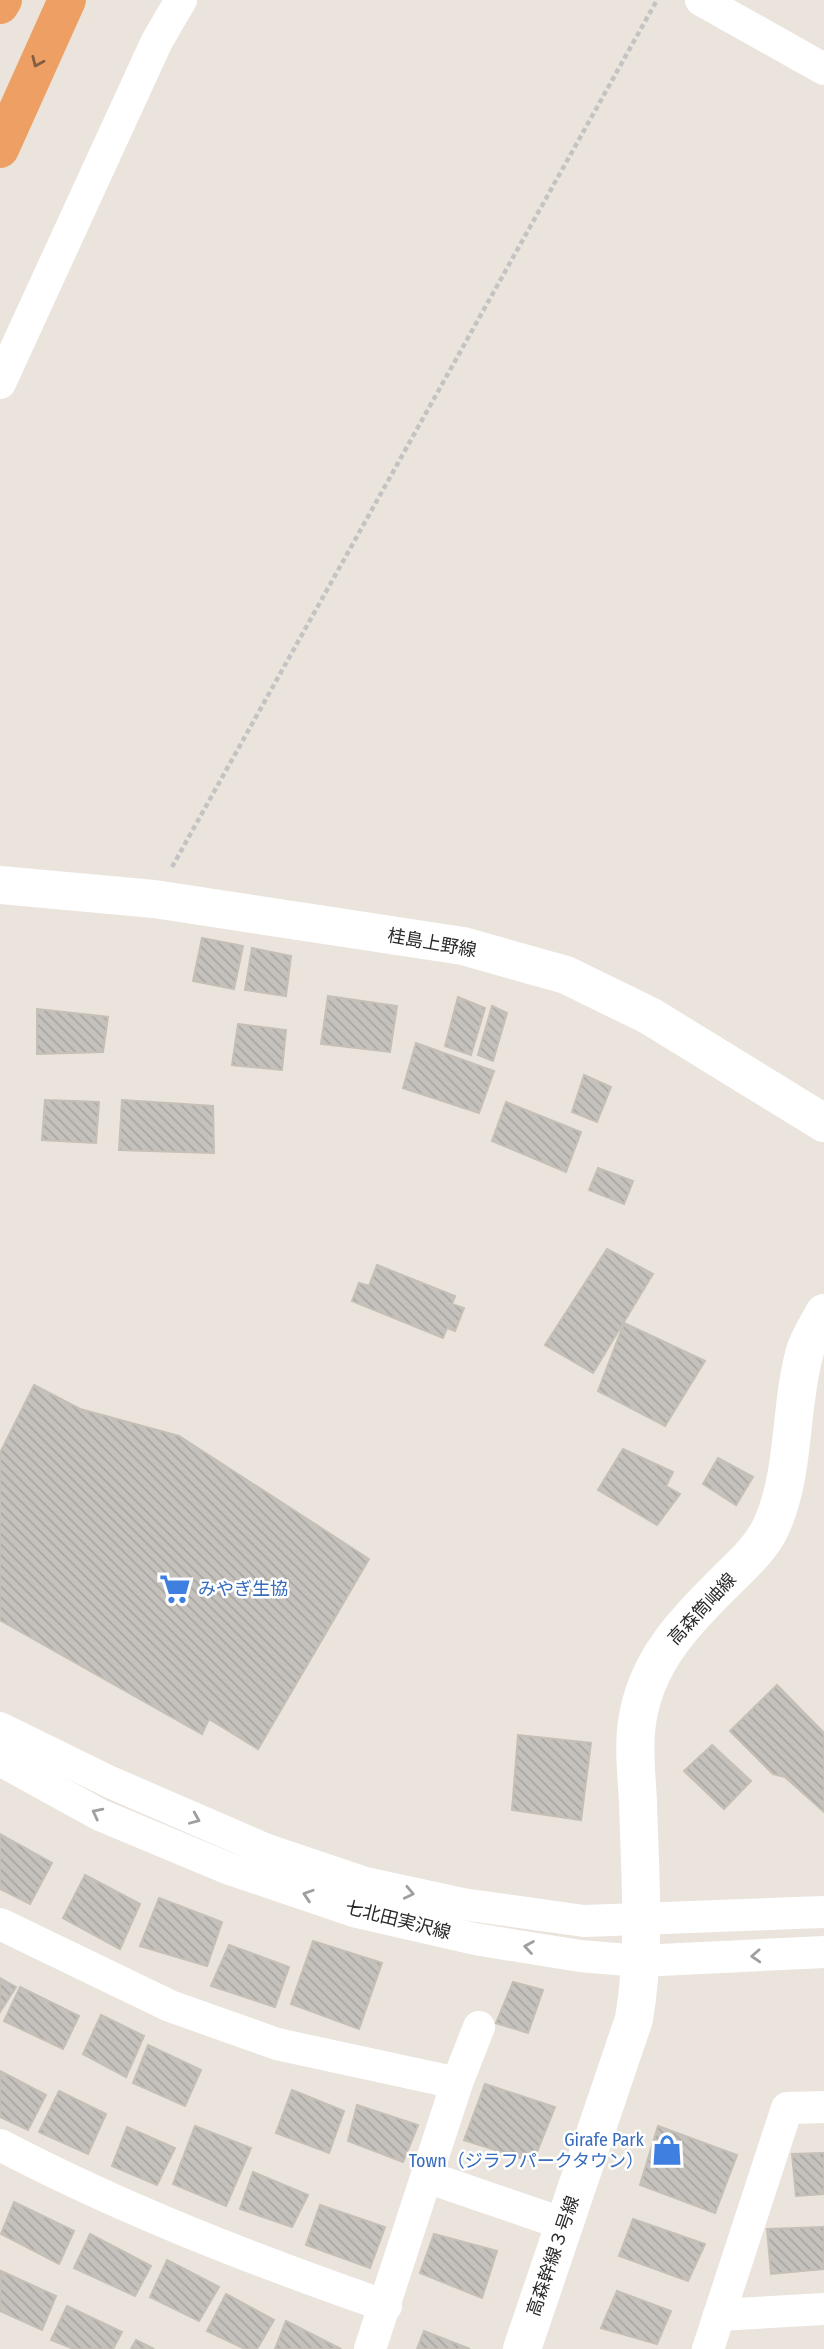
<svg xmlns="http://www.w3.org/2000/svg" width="824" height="2349" font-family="'Fira Sans Condensed','Noto Sans JP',sans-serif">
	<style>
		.building { fill: url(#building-back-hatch); stroke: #c5bfb6; stroke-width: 2 }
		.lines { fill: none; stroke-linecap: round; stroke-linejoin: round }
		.path { stroke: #c3c3c3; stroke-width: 4.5; stroke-dasharray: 5 3.5; stroke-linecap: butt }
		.minor { stroke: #fff; stroke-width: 32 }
		.tertiary { stroke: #fff; stroke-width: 38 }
		.motorway { stroke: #ed9f64; stroke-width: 38 }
		.oneway { stroke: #815e44 }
		.oneway2 { stroke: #9f9f9f }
		.labels { text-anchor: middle; stroke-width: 5; stroke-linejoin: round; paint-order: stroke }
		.street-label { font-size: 18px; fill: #292929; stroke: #fff }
		.shop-label { font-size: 18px; fill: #366cbe; stroke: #fff; text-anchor: start }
	</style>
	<defs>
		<pattern id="building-back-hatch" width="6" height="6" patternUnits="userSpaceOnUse" patternTransform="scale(1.75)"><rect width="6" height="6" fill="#c5c1bc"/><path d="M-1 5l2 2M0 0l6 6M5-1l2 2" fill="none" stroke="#a9a6a2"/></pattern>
	</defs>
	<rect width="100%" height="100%" fill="#eae4dc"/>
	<g class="building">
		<path d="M202,938l41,8 -9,43 -41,-8z"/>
		<path d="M252,948l39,8 -5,40 -41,-6z"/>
		<path d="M328,996l69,10 -7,46 -69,-8z"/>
		<path d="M458,997l27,11 -14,47 -26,-9z"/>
		<path d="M492,1006l15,7 -14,48 -15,-6z"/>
		<path d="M37,1009l71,8 -5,35 -66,2z"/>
		<path d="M238,1024l48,6 -4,40 -50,-5z"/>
		<path d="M416,1043l78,28 -15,42 -76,-25z"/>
		<path d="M584,1075l27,12 -14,35 -25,-10z"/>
		<path d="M45,1100l54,2 -3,41 -54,-3z"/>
		<path d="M122,1100l91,6 1,47 -95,-3z"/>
		<path d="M506,1102l75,30 -15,40 -74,-31z"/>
		<path d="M598,1168l35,13 -9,23 -35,-14z"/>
		<path d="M607,1249l46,25 -60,99 -48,-28z"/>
		<path d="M377,1265l78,31 -3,8 12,4 -9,23 -8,-3 -4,10 -91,-37 7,-18 10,3z"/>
		<path d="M624,1323l81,38 -40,65 -67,-35z"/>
		<path d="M34,1385l46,24 99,27 190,123 -111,190 -49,-30 -7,15 -202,-114v-167z"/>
		<path d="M623,1449l50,23 -7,14 14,8 -23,31 -59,-35z"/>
		<path d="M718,1458l35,19 -17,28 -33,-21z"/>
		<path d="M777,1685l47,48v79l-39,-35 -12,-3 -43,-43z"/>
		<path d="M518,1735l73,8 -10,77 -69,-10z"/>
		<path d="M712,1745l39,36 -27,28 -40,-38z"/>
		<path d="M0,1834l52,29 -22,41 -30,-15z"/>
		<path d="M85,1875l55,29 -20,45 -57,-31z"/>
		<path d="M159,1898l63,24 -15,44 -67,-20z"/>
		<path d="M313,1941l69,22 -23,66 -68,-25z"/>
		<path d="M229,1945l60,22 -14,40 -64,-21z"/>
		<path d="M0,1978l16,9 -16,25z"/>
		<path d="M513,1982l30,8 -15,43 -32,-10z"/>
		<path d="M20,1987l59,29 -16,33 -59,-28z"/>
		<path d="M101,2015l43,21 -18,41 -43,-23z"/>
		<path d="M148,2045l53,25 -16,36 -52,-23z"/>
		<path d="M0,2071l46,24 -18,35 -28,-13z"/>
		<path d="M485,2084l70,23 -22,55 -69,-22z"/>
		<path d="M292,2090l52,21 -15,42 -53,-20z"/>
		<path d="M59,2091l47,23 -18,40 -49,-22z"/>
		<path d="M357,2105l61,20 -15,37 -55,-21z"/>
		<path d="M195,2126l56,22 -25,58 -53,-22z"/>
		<path d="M658,2126l79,29 -22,58 -75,-28z"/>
		<path d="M127,2127l48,21 -18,37 -45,-19z"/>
		<path d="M824,2153v41l-28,2 -4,-42z"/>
		<path d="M253,2172l55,23 -16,32 -52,-18z"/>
		<path d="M14,2202l60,29 -15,33 -58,-30z"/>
		<path d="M320,2205l65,22 -15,41 -64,-23z"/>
		<path d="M633,2219l72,25 -17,37 -69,-25z"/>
		<path d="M824,2227v42l-53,5 -4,-45z"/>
		<path d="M90,2234l61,32 -16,30 -61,-28z"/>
		<path d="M434,2234l63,17 -15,47 -62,-25z"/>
		<path d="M167,2260l52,27 -20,34 -49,-24z"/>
		<path d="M1,2271l55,25 -14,34 -42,-19z"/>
		<path d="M617,2291l54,20 -14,33 -56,-16z"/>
		<path d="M226,2294l48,26 -17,29h-12l-38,-18z"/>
		<path d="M67,2306l55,26 -9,17h-39l-23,-9z"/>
		<path d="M286,2321l55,28h-66z"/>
		<path d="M424,2331l46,18h-53z"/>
		<path d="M136,2340l18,9h-23z"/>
	</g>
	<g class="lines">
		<path class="path" d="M172,867l485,-867"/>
		<g class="minor">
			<path d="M701,0l123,69"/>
			<path d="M0,383l157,-342 24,-41"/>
			<path d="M0,1728l110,54 157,68 98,33 97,21 122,17 240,-9"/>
			<path d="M0,1760l100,55 127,53 130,44 118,27 105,17 59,5 185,-9"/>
			<path d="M0,1924l170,82 107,38 180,39"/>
			<path d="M0,2145c124,65 254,115 386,161"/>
			<path d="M427,2177l137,47"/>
			<path d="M719,2315l105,-6"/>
			<path d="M370,2349l87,-266 22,-56"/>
			<path d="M708,2349l79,-241 37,-1"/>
		</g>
		<g class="tertiary">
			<path d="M0,885l154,14 309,47 103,29 84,41 174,107"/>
			<path d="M522,2349l112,-330c12,-70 6,-145 4,-216 -1,-26 -5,-54 -1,-80 8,-61 48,-102 91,-144 16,-16 33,-31 43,-52 25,-55 18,-119 34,-176 4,-13 13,-26 19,-38"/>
		</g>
		<g class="motorway">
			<path d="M0,5l3,-5"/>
			<path d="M0,149l67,-149"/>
		</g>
	</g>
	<defs><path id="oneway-chevron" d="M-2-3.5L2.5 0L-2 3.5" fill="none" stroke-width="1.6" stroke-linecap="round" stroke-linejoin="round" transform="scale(1.75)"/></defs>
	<use class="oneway" href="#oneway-chevron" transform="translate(37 62) rotate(114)"/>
	<g class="oneway2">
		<use href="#oneway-chevron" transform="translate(97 1813) rotate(-153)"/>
		<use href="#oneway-chevron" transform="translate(195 1819) rotate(23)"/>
		<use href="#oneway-chevron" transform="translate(409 1893) rotate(12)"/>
		<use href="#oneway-chevron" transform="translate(308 1895) rotate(-162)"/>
		<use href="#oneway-chevron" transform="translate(529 1947) rotate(-171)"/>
		<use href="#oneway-chevron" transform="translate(756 1956) rotate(177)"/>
	</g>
	<defs>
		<symbol id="supermarket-bare" viewBox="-9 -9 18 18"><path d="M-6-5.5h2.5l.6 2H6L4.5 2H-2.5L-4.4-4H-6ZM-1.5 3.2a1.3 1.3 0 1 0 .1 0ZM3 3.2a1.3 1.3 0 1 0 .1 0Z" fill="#3f7fe0" stroke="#fff" stroke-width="2.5" paint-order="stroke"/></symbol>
		<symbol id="shop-bare" viewBox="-9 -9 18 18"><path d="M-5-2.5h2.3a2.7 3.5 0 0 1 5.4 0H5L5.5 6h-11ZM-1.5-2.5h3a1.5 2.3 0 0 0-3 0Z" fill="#3f7fe0" stroke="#fff" stroke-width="2.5" paint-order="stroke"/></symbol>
	</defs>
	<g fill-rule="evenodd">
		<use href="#supermarket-bare" x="153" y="1567" width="44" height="44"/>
		<use href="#shop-bare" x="645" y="2128" width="44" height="44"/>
	</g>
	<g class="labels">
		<g class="street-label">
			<text transform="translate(432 943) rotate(10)" y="6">桂島上野線</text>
			<text transform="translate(702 1609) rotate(-47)" y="6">高森筒岫線</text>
			<text transform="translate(398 1920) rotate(14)" y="6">七北田実沢線</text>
			<text transform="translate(553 2256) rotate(-71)" y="6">高森幹線３号線</text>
		</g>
		<g class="shop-label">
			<text x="198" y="1595">みやぎ生協</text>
			<text x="644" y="2146" text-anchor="end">Girafe Park<tspan x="644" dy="21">Town（ジラフパークタウン）</tspan></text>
		</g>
	</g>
</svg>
